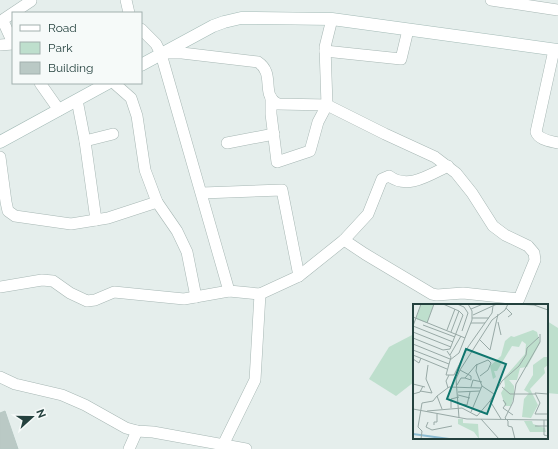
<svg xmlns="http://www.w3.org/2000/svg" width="558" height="449" font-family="Raleway,sans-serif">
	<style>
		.green { fill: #bedfcd }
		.building { fill: #bac9c5; stroke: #b7c8c4 }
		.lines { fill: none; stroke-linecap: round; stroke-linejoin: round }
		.street-casing { stroke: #a7b7b4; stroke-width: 12 }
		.secondary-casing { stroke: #a3bab6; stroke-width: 13 }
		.street { stroke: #fff; stroke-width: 11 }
		.secondary { stroke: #fff; stroke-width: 12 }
		.inset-river { fill: none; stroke: #8dbdd3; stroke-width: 2 }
		.inset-road { fill: none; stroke: #98a9a6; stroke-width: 1 }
		.view { fill: #0f766e; fill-opacity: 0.15; stroke: #0f766e; stroke-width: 2 }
		.inset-edge { fill: none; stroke: #24413e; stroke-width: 2 }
	</style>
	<rect width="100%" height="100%" fill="#e5eeec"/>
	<g class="green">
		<path d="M547,321l11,7v66l-11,-1z"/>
		<path d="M414,334v48l-18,14 -27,-17 20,-32z"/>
	</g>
	<path class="building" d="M5,411l13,38h-18v-36z"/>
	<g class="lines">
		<defs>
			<g id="street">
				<path d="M126,0l3,13"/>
				<path d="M491,0l67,10"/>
				<path d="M141,29l15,15 5,10 68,237"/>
				<path d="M13,43l-10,-22 1,-2 27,-18"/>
				<path d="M0,45l13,-1"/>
				<path d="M554,50l-18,82c3,8 14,9 22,11"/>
				<path d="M325,51l76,8 7,-29"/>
				<path d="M163,53h19l76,9c18,12 2,33 20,42l49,1 58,29 50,23 21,16 16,20 21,33 12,9 23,11 6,7 1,7 -16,39 -56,-6 -26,2 -5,-1 -67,-40 -21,-14"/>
				<path d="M40,83l19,27"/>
				<path d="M114,83l17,15 6,18 8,54 12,32 20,29 10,21 9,45"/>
				<path d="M271,98v16l6,48 33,-11 8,-29 9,-17 -2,-58 7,-28"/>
				<path d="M77,100l8,41 11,79"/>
				<path d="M85,141l28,-7"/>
				<path d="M227,143l47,-9"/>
				<path d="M0,157l6,45 2,9 7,5 56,8 37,-6 49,-16"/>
				<path d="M202,193l80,-3 17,86"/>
				<path d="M0,287l42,-7 11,1 17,12 17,8 8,-1 19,-8 70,7 45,-8 31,3 39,-18 45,-36 24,-26 14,-35 7,-3c19,14 40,-1 59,-10"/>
				<path d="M0,377l15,7 47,11 23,10 41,23 11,3 16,1 93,17"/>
				<path d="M223,445l32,-65 5,-86"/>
				<path d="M129,449l8,-18"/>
			</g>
			<g id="secondary">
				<path d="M141,65l72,-39 11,-4 17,-4h15l76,1 226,31"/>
				<path d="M0,142l108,-59"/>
			</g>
		</defs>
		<use href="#street" class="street-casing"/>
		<use href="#secondary" class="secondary-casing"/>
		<use href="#street" class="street"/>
		<use href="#secondary" class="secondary"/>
	</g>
	<g transform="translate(413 304)">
		<rect width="135" height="135" fill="#e5eeec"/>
		<path d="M8,0h13l-7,19 -11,-4zM120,26l4,2 3,11 -13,24 -7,1 -3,12h-8l5,6v9l-3,11h-6l-4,-13 4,-7 -1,-8 21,-24 1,-10 -4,-3 -3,6 -7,-1 -15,25h-3l2,6 -3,2 -3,-13 11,-10 4,-15 6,-5 3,1zM131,53h4v8l-4,3 1,5 -15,16 8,16 -7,13 -9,-1 2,-18 5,-6 -5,-3 9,-15v-10zM45,115h5v4l15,1 1,15 -5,-7 -16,-8zM111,117h8l1,3 12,4 1,4h-16z" fill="#bedfcd"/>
		<path class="inset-river" d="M0,130l36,5"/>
		<path class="inset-road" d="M44,0l7,3 4,6 -6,18M103,0l18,1 14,5M93,4l6,6 -4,3M58,5l12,-5M60,11l24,-11M0,13l52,21M59,14h17M85,18l3,13M14,19l7,-19M58,19h14M10,21l32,12M0,22l40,16M0,22l8,-22M34,26l8,-21M0,28l38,15M38,28l8,-21M0,34l30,12 7,-1 13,-34 -4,-4 -16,-7M66,35l11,11M0,40l37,15M0,46l36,14M77,46l8,-36M34,47l4,6 -5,18h8l14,-28 24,-34 1,-7M0,51l34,14M37,51l11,-19M0,55l6,4 2,-5M37,56l9,-7 13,-33v-9l-4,-7M47,66l11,6v4l-6,-2M0,80l12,3M44,81l4,-7h4l11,-13 12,-5 3,3 -3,7 -8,6M69,82l12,8M58,83l2,-7 9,2M89,83l8,7h25M35,84l-2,-7 3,-6M7,87l12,2 -6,-14 2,-14M45,88l22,-1M0,90l7,-2 3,-6M135,90l-13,-1 5,10 -5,11h13M45,91l12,3M24,92l12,-9 32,1M90,96l3,4 -3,4 10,7M77,97l11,18M46,100l8,1 3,-13M38,104v-9l8,-2M0,105l54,10 81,1M14,107l35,-3 15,8M58,108l11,-26 -6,-15 1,-7M64,112l13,-15 12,-20 17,-15 7,-11 1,-7 12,-11M46,114l-3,-39 4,-9 32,-50 13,-10 3,-6M68,115l18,20M131,116v15l4,1M15,118l-2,5 6,3 20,-4M21,121v-3h3v-8M122,122h13M8,135l1,-8 -4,-4 4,-24 11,-2 4,-5 5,13M102,135l-3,-12 -4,-1v-5l-3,-3 8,-16 3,-18 24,-42v-8"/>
		<path class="view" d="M53,45l40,15 -19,50 -40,-15z"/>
		<rect width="135" height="135" class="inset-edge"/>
	</g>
	<rect x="12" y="12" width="130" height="72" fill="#f6faf9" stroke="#a2b0ae"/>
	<rect x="20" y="25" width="20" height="6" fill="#ffffff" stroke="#a2b0ae"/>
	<text x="48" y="32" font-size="12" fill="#24413e">Road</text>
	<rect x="20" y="42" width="20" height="12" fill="#bedfcd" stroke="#a2b0ae"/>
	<text x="48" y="52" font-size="12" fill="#24413e">Park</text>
	<rect x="20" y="62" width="20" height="12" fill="#bac9c5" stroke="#a2b0ae"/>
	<text x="48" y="72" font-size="12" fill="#24413e">Building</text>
	<g transform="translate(32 417) rotate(69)" stroke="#f6faf9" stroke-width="3" paint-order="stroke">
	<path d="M0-3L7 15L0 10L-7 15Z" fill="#24413e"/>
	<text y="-6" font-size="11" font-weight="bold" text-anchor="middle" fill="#24413e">N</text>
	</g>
</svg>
